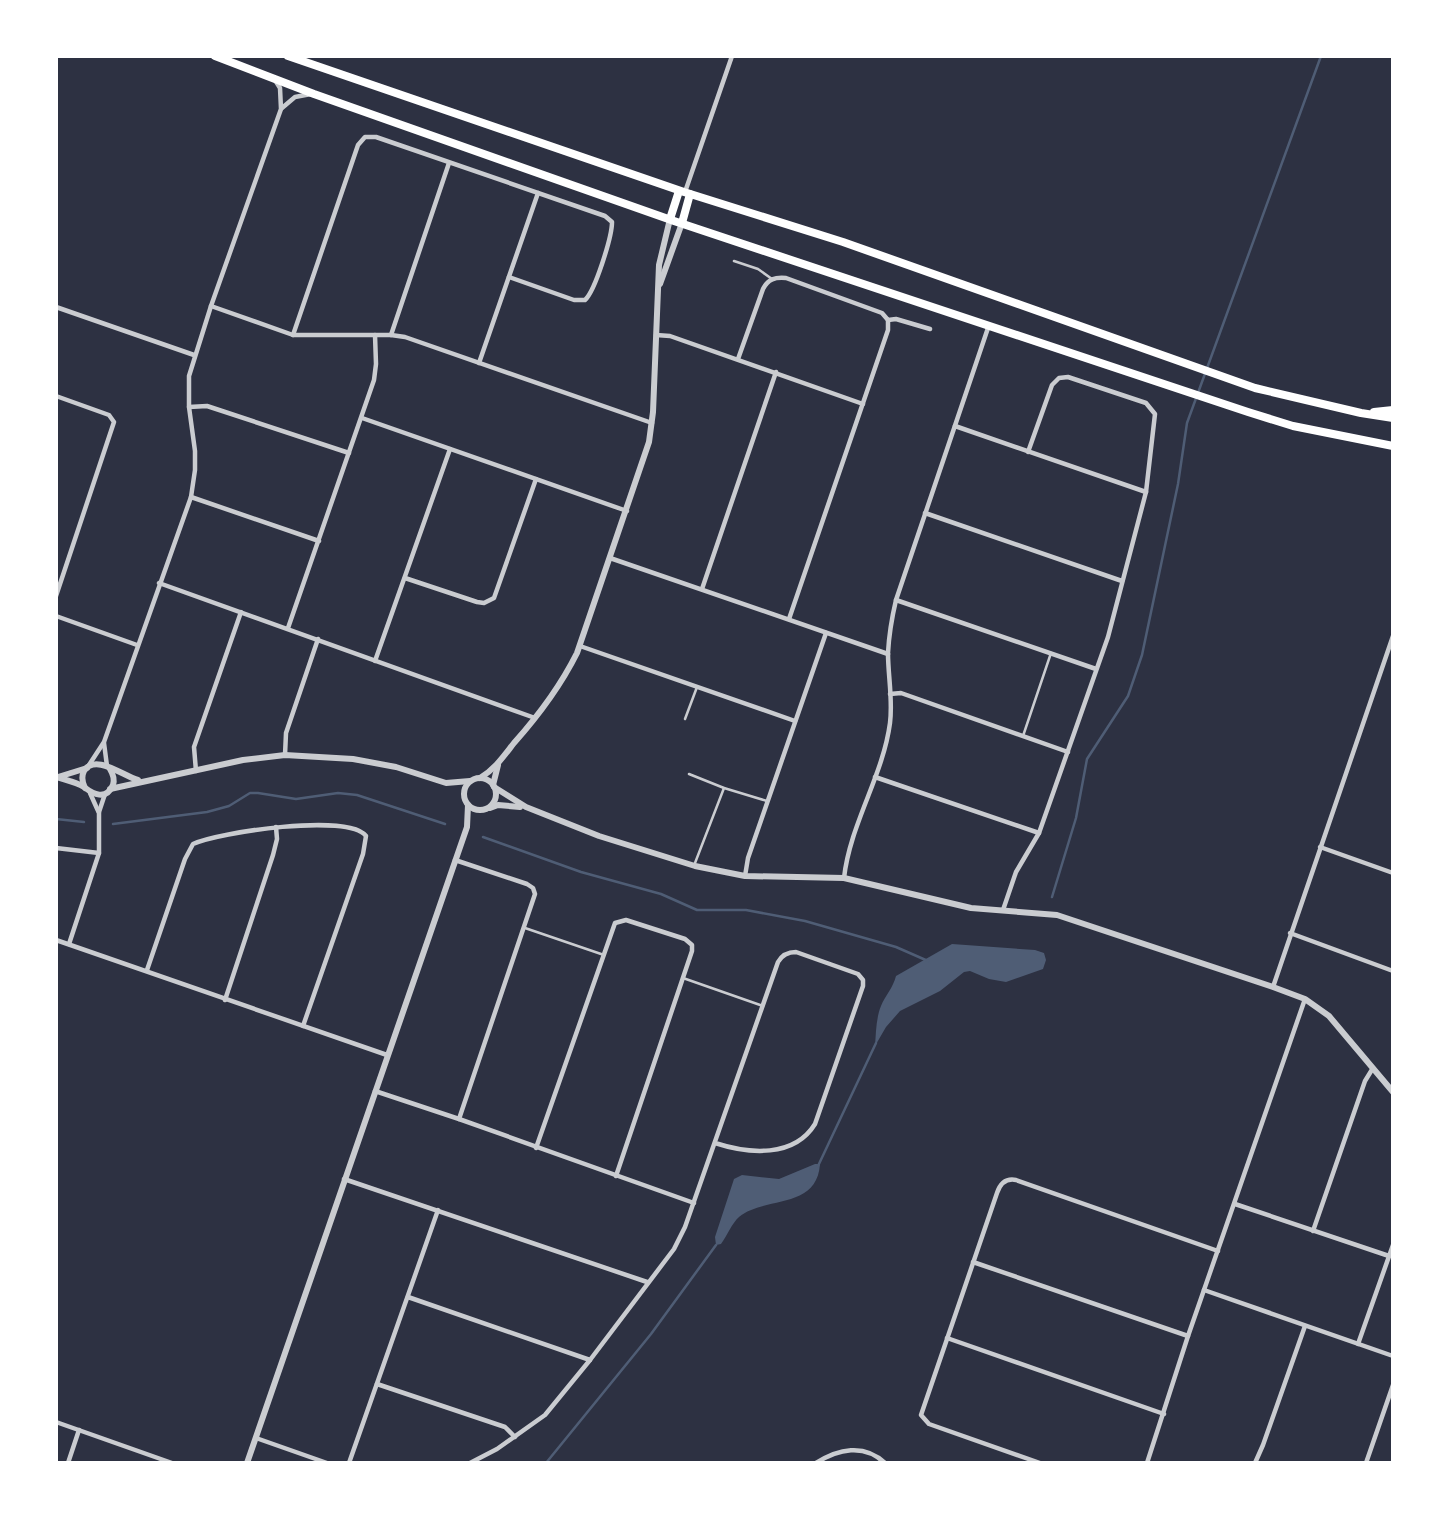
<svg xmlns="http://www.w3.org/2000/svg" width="1449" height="1519" font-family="'Varela Round',sans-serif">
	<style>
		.water { fill: #4f5d75 }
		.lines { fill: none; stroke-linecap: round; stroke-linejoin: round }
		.stream { stroke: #4f5d75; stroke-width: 2.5 }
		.service { stroke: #caccd0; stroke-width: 2.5 }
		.minor { stroke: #caccd0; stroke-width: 4.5 }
		.tertiary { stroke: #caccd0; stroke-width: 6 }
		.trunk { stroke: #fff; stroke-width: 8 }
	</style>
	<rect width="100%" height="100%" fill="#2d3142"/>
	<g class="water">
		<path d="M952,944l83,6 9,3 2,7 -3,9 -37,13 -17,-3 -19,-8 -6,1 -24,19 -40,20 -14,16 -11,19c1,-13 1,-28 6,-40 4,-10 12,-18 15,-30z"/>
		<path d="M815,1164h5c-3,46 -56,32 -81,53 -7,6 -12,19 -18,27l-5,1 -1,-8 19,-58 8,-4 37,4z"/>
	</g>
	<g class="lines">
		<g class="stream">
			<path d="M56,819l28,3"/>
			<path d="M113,824l94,-12 22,-6 21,-13h8l38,6 42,-6 19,2 88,29"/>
			<path d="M483,837l98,35 80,22 36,16h49l59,11 91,26 32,14"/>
			<path d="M1052,897l24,-79 11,-59 41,-63 14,-41 36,-171 9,-61 134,-367"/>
			<path d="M818,1166l58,-123"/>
			<path d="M546,1463l105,-129 65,-89"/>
		</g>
		<g class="service">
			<path d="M734,261l24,8 14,10"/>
			<path d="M685,719l12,-32"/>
			<path d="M1023,736l28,-83"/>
			<path d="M689,774l35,14 43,13"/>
			<path d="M695,863l29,-75"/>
			<path d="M525,928l79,27"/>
			<path d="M683,978l80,28"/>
		</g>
		<g class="minor">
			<path d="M282,108l13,-11 16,-3"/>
			<path d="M685,192l47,-136"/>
			<path d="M211,306l82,29h98l14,2 247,86"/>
			<path d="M56,307l138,48"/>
			<path d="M293,335l65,-190 7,-8h11l229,79 7,6c0,15 -17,69 -27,78h-11l-65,-23"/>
			<path d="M391,335l58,-172"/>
			<path d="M656,335l14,1 193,68"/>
			<path d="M738,359l25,-70c5,-10 12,-12 23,-11l96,35 6,7 8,-1 34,10"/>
			<path d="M479,363l59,-170"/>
			<path d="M56,396l53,19 5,7 -58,174"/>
			<path d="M189,407l18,-1 142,47"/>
			<path d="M362,418l265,93"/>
			<path d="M955,426l191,66"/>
			<path d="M191,497l128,44"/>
			<path d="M925,513l197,68"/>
			<path d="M610,558l278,96"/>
			<path d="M405,578l72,24 7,1 10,-5 42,-119"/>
			<path d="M159,583l376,135"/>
			<path d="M702,589l74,-217"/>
			<path d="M896,600l200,69"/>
			<path d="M56,616l81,29"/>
			<path d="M789,619l99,-289v-10"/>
			<path d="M288,628l86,-248 2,-16 -1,-29"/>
			<path d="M580,646l215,75"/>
			<path d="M375,661l75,-212"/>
			<path d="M890,694l11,-1 167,59"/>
			<path d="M104,743l3,23"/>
			<path d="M285,755l1,-22 32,-94"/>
			<path d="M89,765l15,-23 87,-245 4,-27v-19l-6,-44v-31l22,-70 70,-197 -1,-21 -5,-8"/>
			<path d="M196,771l-2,-24 47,-135"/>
			<path d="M875,777l164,56"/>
			<path d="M99,812l6,-18"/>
			<path d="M1320,847l73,26"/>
			<path d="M56,848l43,5"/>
			<path d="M455,860l72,24 6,4 2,6 -76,225"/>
			<path d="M745,876l3,-18 78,-225"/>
			<path d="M844,878c6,-54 39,-102 46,-155 3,-23 -2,-47 -2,-70 1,-19 4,-36 8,-53l93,-275"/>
			<path d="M1003,910l13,-38 23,-39 69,-196 38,-145 9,-78 -9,-11 -78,-26 -9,1 -7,7 -24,67"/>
			<path d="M1290,933l103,38"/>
			<path d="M56,940l331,115"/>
			<path d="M69,944l30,-91v-40l-9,-20"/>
			<path d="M147,970l38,-111 8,-15c26,-12 155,-31 173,-8l-3,18 -60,172"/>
			<path d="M1273,987l120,-351"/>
			<path d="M225,1000l48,-145 4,-16 -1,-12"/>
			<path d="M375,1091l84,28 235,84"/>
			<path d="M536,1148l79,-225 11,-3 59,19 7,6v6l-76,225"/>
			<path d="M344,1179l303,103"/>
			<path d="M1235,1204l154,52"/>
			<path d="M1313,1231l52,-150 8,-13"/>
			<path d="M973,1262l215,74"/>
			<path d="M1204,1290l189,66"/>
			<path d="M408,1297l182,63"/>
			<path d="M947,1338l217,76"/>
			<path d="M1358,1344l35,-99"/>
			<path d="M377,1384l128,43 10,10"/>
			<path d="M56,1422l116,41"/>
			<path d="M256,1438l71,25"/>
			<path d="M68,1463l11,-33"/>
			<path d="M349,1463l89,-253"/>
			<path d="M470,1463l27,-14 48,-34 45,-55 84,-111 11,-22 93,-265c4,-7 10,-10 18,-10l62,22 5,6v6l-48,138c-21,34 -66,30 -100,19"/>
			<path d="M816,1463c22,-14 48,-20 69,0"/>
			<path d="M1040,1463l-111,-39 -8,-9 76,-222c3,-9 9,-15 19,-13l202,71"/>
			<path d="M1147,1463l41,-127 117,-337"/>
			<path d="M1255,1463l8,-18 42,-119"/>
			<path d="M1366,1463l27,-78"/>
		</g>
		<g class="tertiary">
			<path d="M660,284l22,-61"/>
			<path d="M56,777c9,3 20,5 28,10 9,7 22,14 29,-2 2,-6 0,-11 -3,-16"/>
			<path d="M58,777l29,-9"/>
			<circle cx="480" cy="794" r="16"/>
			<path d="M480,778c15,-9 23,-21 34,-35 25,-28 46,-56 63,-90l72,-211 4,-30 6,-147 11,-46"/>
			<path d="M493,785l5,-20"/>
			<path d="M494,787l32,20 73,29 96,30 50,10 99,2 127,30 86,7 216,72 32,12 24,17 64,76"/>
			<path d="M85,788c-3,-6 -4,-11 -1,-17 11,-18 39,5 54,9"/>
			<path d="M110,789l133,-29 42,-5 68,4 43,8 50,16 24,-2"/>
			<path d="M490,808l8,-3 22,2"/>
			<path d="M247,1463l220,-636 1,-22"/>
		</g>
		<g class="trunk">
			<path d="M215,56l99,38 360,127 574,191 45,14 100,20"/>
			<path d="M288,56l396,136 159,50 412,146 106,25 32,5"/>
			<path d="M670,219l9,-28"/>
			<path d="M682,223l8,-29"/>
			<path d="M1374,412l19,-2"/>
		</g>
	</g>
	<rect width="1449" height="1519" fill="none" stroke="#ffffff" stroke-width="116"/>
</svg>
